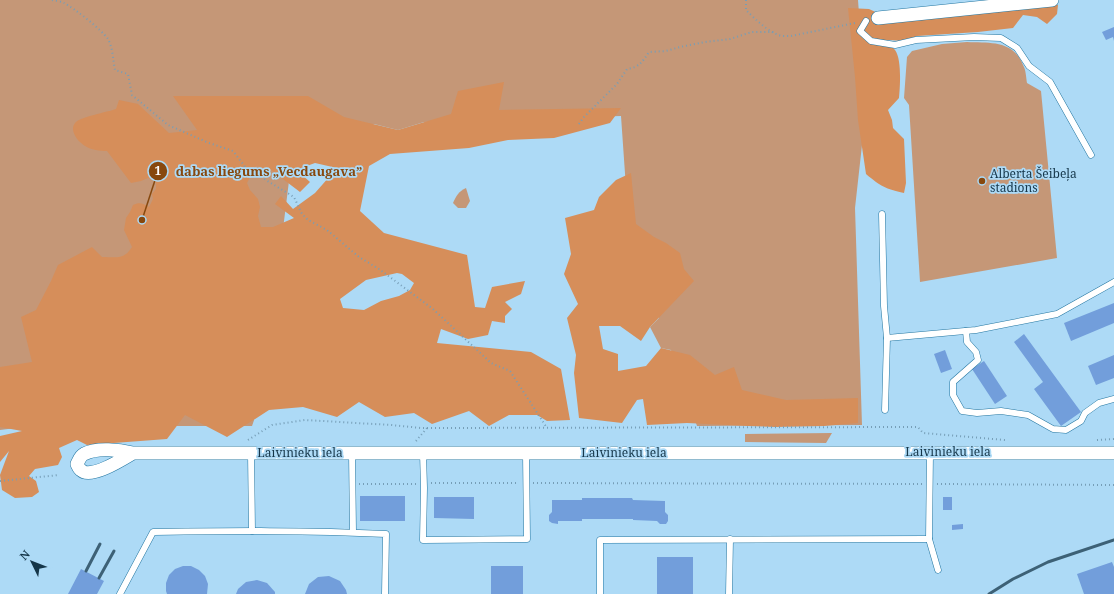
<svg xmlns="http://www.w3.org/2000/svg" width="1114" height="594" font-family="'Noto Serif',serif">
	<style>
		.green { fill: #c59777 }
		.forest { fill: #d68e5a; fill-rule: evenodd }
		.building { fill: #729edb }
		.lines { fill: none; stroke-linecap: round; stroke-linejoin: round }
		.lane-casing { stroke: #2376a1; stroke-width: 7 }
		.street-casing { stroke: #2376a1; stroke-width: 14 }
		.path { stroke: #769eb7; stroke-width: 2; stroke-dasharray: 1 3; stroke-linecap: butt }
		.lane { stroke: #fff; stroke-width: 6 }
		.street { stroke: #fff; stroke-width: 13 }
		.rail { stroke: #3d6176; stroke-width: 3 }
		.poi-dot { fill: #87480e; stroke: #addaf6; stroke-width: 1.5 }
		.labels { text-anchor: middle; stroke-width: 3.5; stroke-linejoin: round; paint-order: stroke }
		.poi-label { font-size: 12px; fill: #153649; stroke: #addaf6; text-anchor: start }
		.street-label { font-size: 12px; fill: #153649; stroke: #addaf6 }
		.leader { fill: none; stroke: #87480e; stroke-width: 1.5 }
		.callout-dot { fill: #87480e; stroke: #addaf6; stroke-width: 1.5 }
		.mark-label { font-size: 12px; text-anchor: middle; font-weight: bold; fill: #fff }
		.callout-label { font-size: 13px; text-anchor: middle; font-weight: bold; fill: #87480e; stroke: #addaf6; stroke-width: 3.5; stroke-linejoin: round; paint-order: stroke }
	</style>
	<rect width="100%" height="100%" fill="#addaf6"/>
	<g class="green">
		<path d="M0,0h858l8,109 -11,99 7,217 -165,1 -26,-76 -10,-2 -11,-21 9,-9 -30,-87 -8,-115 -197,6 -26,8 -24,-6 -81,25 -31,248 -10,29h-220l-32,4z"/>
		<path d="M967,42c23,1 46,-2 56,23 3,5 3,12 4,18l14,8 16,167 -137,24 -11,-177 -5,-7 3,-41 5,-6 30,-7z"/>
		<path d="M466,188l4,13 -4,7h-8l-5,-5c3,-7 6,-12 13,-15z"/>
		<path d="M832,433l-6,10 -81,-1v-8z"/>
	</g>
	<g class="forest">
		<path d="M1053,3l5,2 -1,9 -10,10 -10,-7 -14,-2 -10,13 -35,4 -61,4 -12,5 -17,-1c2,5 4,6 7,10 7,9 5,37 4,48l-11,12 4,10 1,8 11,11 2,44 -2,10c-18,-4 -24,-7 -38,-19l-8,-54 -3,-43 -7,-69 21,1 15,7z"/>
		<path d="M504,82l-5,28 122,-2 -11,15 -56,15 -46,2 -39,8 -79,6 -21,12 -9,45 24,22 83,22 8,52 10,1 7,-21 33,-6 -4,13 -16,8 7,7 -7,7v7l-13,-2 -4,14 -20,4 -27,-10 -4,14 94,9 30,17 9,51 -23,1 -10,-6h-28l-20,11 -20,-15 -37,13 -18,-11 -29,4 -26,-15 -22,15 -34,-10 -34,3 -42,27 -42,-22 -18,24 -80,6 -10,-5 -18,8 3,9 -4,8 -23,4 -6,7 7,5 3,11 -7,5 -17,1 -13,-8 -2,-15 9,-24 -9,11v-26l22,-5 -22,-4v-60l32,-5 -11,-45 15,-7 15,-29 7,-16 34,-18 10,10c14,0 22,3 30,-10l-8,-17 2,-12 4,-6 3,-7c6,-3 10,-2 16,2l4,-8 -1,-5 4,-5v-6l-2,-3 -6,-2 -7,3 -10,2 -24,-32c-7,0 -16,-1 -22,-5 -7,-4 -16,-15 -10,-23 4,-6 33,-11 41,-14l3,-9 19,4 31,29 28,-3 -24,-34h135l36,21 54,13 53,-16 7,-23zM315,163l22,5 -22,25 -22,16 -12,-13 -6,8 19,14 -21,9h-12l-3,-11 2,-9 -2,-8 -8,-9 -3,-7 9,-17 15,4 29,22 10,-10 -9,-8 3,-7zM397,273l5,1 12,9 -4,7 -11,6 -18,5 -17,9 -21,-2 -3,-9 26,-19z"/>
		<path d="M631,173l5,51 18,13 12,6 14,10 4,16 10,12 -44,46 -9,14 -21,-15h-21l4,23 15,5v17l28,-5 15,-18 29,7 25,20 19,-8 8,23 44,10 72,-2v25l-34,3 -49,1 -27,-1 -61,-3 -40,2 -4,-26 -6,1 -15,23 -43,-5 -5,-45 2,-18 -9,-37 11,-14 -14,-30 7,-20 -6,-36 29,-8 5,-13 17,-17z"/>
	</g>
	<g class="building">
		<path d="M1114,27v14l-1,-4 -7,3 -4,-8z"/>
		<path d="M1114,303v20l-43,18 -7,-18z"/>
		<path d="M1024,334l57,78 -20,14 -27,-37 9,-7 -29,-40z"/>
		<path d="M945,350l7,19 -11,4 -7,-19z"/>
		<path d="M1114,355v23l-18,7 -8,-19z"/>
		<path d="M984,361l23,35 -12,8 -23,-35z"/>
		<rect x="360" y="496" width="45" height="25"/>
		<path d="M434,497h40v22l-40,-1z"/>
		<rect x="943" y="497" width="9" height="13"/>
		<path d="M582,498h50l1,2 32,1v11l3,3v6l-2,3h-6l-3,-3 -24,-1v-1h-51v2h-24v3l-6,-1 -3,-2v-6l3,-3v-12h30z"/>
		<path d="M963,524v5l-11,1v-5z"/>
		<rect x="657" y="557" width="36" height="37"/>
		<path d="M1112,562l2,5v27h-30l-7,-20z"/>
		<path d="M183,566h8l8,4 6,6 3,8 -1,10h-40l-1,-3v-8l3,-8 6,-6z"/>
		<rect x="491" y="566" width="32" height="28"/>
		<path d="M81,569l23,12 -7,13h-29z"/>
		<path d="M329,576l11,5 6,9 1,4h-42l4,-10 9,-7z"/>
		<path d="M257,580l10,3 8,9v2h-39l2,-5 8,-7z"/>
	</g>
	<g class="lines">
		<defs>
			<g id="lane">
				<path d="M866,21l-6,10 11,10 24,4 21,-5 58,-3 27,1 16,10 12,18 21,16 41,73"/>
				<path d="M882,214l2,92 3,32 89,-8 81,-16 57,-32"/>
				<path d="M966,331l1,11 9,10 2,8 -25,22v13l9,16 15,2 24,-2 27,4 25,14 13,1 15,-9 4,-8 14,-10 15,-4"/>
				<path d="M885,410l2,-72"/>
				<path d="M251,453l1,78"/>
				<path d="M352,453l1,79"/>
				<path d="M423,453l1,35 -1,52 104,-1 -1,-86"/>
				<path d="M930,453l-1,86 9,31"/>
				<path d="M120,594l33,-62c78,-1 155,-2 233,2l-1,60"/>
				<path d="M600,594v-54l329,-1"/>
				<path d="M729,594l1,-55"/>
			</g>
			<g id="street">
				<path d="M878,18l174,-18"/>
				<path d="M133,453c-10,6 -43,27 -52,17 -2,-1 -3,-4 -4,-6 2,-4 3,-8 7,-10 13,-7 36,-4 49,-1h981"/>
			</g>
		</defs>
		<use href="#lane" class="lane-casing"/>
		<use href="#street" class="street-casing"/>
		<g class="path">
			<path d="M52,0c4,1 9,1 12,3 10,5 38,27 44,36 5,9 5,22 7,31l13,4 4,21 36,30 41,18 24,8 13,17 48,29 8,17 6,6 19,10 32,27 20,12 54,40 58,54 19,8 37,57"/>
			<path d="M746,0v10c9,9 23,23 36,26 3,0 6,0 9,0l64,-13"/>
			<path d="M579,124l5,-7 33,-33 10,-15c13,-2 15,-7 22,-17l17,-1 14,-4 25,-5 25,-3 22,-7h22"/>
			<path d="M248,440l24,-15 33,-5 86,5 30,3 497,-1 5,6 82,7"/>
			<path d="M1097,440l17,-1"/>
			<path d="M416,441l11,-13"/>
			<path d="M0,481l59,-6"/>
			<path d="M431,483h88"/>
			<path d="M533,483l390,1"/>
			<path d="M359,484h58"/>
			<path d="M937,484l177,1"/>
		</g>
		<use href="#lane" class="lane"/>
		<use href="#street" class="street"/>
		<g class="rail">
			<path d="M86,571l14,-27"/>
			<path d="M99,578l15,-27"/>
			<path d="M989,594l24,-15 35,-17 66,-22"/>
		</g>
	</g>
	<circle class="poi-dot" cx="982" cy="181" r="4"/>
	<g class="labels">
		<g class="poi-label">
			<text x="990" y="178">Alberta Šeibeļa<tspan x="990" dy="14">stadions</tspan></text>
		</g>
		<g class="street-label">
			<text x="948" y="456">Laivinieku iela</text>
			<text x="300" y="457">Laivinieku iela</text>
			<text x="624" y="457">Laivinieku iela</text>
		</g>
	</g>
	<path class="leader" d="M142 220L158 171"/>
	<g class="callout-dot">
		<circle cx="142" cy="220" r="4"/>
		<circle cx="158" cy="171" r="10"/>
	</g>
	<g class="mark-label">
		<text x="158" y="175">1</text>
	</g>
	<g class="callout-label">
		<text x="269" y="176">dabas liegums „Vecdaugava”</text>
	</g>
	<g transform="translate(32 562) rotate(313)" stroke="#addaf6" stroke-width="3" paint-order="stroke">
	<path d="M0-3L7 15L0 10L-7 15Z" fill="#153649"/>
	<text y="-6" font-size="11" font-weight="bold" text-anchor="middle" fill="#153649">N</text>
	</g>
</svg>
